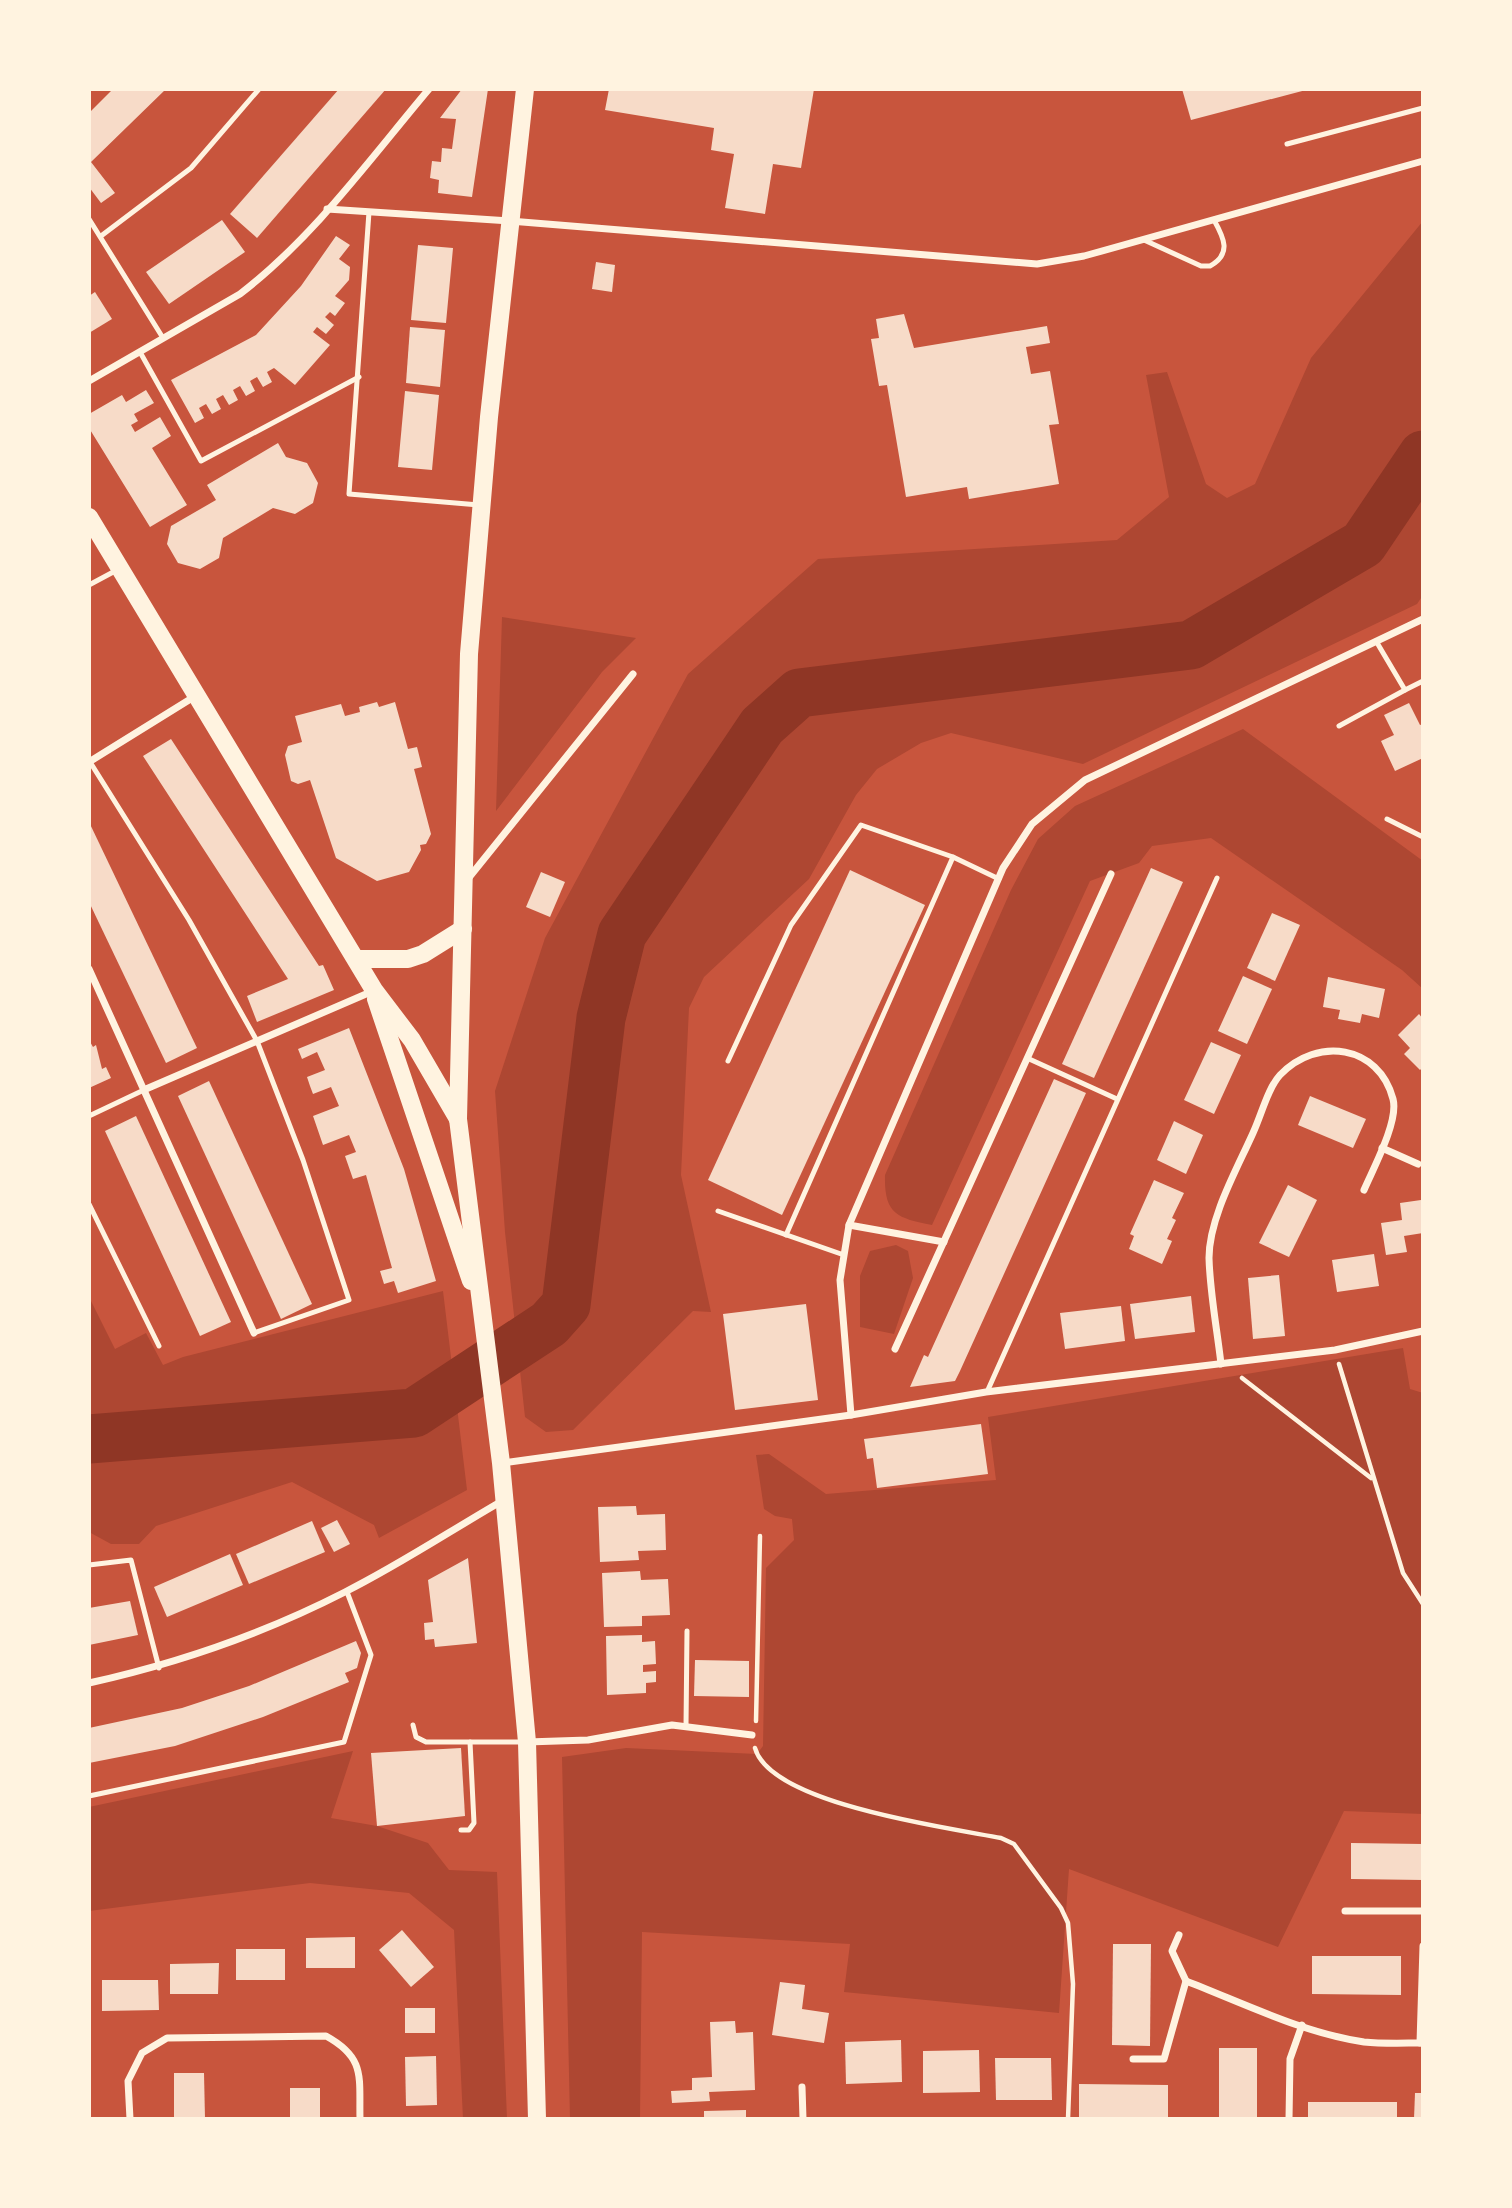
<svg xmlns="http://www.w3.org/2000/svg" width="1512" height="2208" font-family="Poppins,sans-serif">
	<style>
		.green { fill: #ae4732 }
		.lines { fill: none; stroke-linecap: round; stroke-linejoin: round }
		.river { stroke: #8f3625; stroke-width: 49 }
		.building { fill: #f7dbc8 }
		.path { stroke: #fff3e0; stroke-width: 4.5 }
		.service { stroke: #fff3e0; stroke-width: 5 }
		.minor { stroke: #fff3e0; stroke-width: 7 }
		.primary { stroke: #fff3e0; stroke-width: 18 }
	</style>
	<rect width="100%" height="100%" fill="#c8553d"/>
	<g class="green">
		<path d="M1423,221v374l-6,9 -334,160 -132,-31 -30,10 -44,26 -21,26 -47,84 -105,98 -15,31 -8,167 30,137 -18,-1 -120,119 -27,2 -21,-15 -20,-185 -10,-141 50,-153 143,-264 130,-115 299,-19 52,-43 -23,-122 21,-3 39,112 21,14 28,-14 56,-126z"/>
		<path d="M502,617l134,21 -34,34 -106,139z"/>
		<path d="M1243,729l180,132v128l-21,-19 -191,-132 -59,8 -13,17 -49,18 -158,344c-36,-7 -48,-12 -47,-50l126,-285 27,-51 37,-33z"/>
		<path d="M896,1245l12,6 5,27 -19,56 -34,-7v-51l10,-25z"/>
		<path d="M443,1291l24,199 -88,48 -5,-13 -82,-43 -136,44 -17,18h-28l-22,-12v-235l26,52 31,-16 17,32 20,-8z"/>
		<path d="M1403,1348l7,41 13,4v421l-79,-3 -66,136 -209,-78 -10,144 -215,-21 6,-48 -208,-12 -2,187h-70l-8,-362 64,-9 131,6 6,-8 3,-178 28,-28 -2,-21 -17,-3 -11,-7 -8,-54 13,-1 57,40 170,-14 -8,-63z"/>
		<path d="M353,1751l-22,67 46,8 51,17 21,27 48,2 10,247h-44l-9,-189 -45,-37 -99,-10 -221,28v-104z"/>
	</g>
	<g class="lines">
		<path class="river" d="M89,1439l325,-26 135,-89 17,-19 35,-287 21,-84 140,-208 37,-33 392,-48 172,-101 60,-89"/>
	</g>
	<g class="building">
		<path d="M113,89h53l-75,73 24,31 -14,10 -12,-16v-74z"/>
		<path d="M339,89h47l-129,149 -27,-24z"/>
		<path d="M462,89h26l-16,108 -34,-4 1,-13 -9,-2 2,-17 9,1 1,-14 10,1 4,-30 -16,-1z"/>
		<path d="M609,89h205l-13,79 -28,-4 -8,50 -40,-6 9,-54 -23,-4 3,-22 -109,-18z"/>
		<path d="M1182,89h124v1l-115,30z"/>
		<path d="M222,220l23,32 -76,52 -23,-32z"/>
		<path d="M336,236l14,9 -11,14 11,8 -1,13 -14,16 10,7 -10,13 -5,-4 -5,5 9,8 -8,9 -9,-7 -4,5 17,13 -35,40 -21,-17 -7,4 5,10 -9,5 -6,-10 -7,4 5,10 -9,5 -6,-10 -7,4 5,10 -9,5 -6,-10 -7,4 5,10 -9,5 -6,-10 -7,4 5,10 -9,5 -24,-43 85,-45 45,-49z"/>
		<path d="M418,245l35,3 -7,75 -35,-3z"/>
		<path d="M596,262l19,3 -3,27 -20,-3z"/>
		<path d="M95,292l17,27 -23,14v-37z"/>
		<path d="M904,314l10,34 133,-22 3,17 -24,4 5,27 19,-3 9,53 -10,1 10,59 -90,15 -2,-12 -61,10 -19,-112 -8,1 -8,-47 8,-1 -3,-19z"/>
		<path d="M410,327l35,3 -5,57 -34,-4z"/>
		<path d="M146,390l8,13 -20,11 4,7 -7,4 4,7 25,-15 11,19 -19,12 35,57 -37,22 -61,-99v-14l33,-19 4,7z"/>
		<path d="M405,391l34,4 -7,75 -34,-3z"/>
		<path d="M278,443l8,14 21,6 11,20 -5,20 -18,11 -22,-6 -50,30 -4,20 -19,11 -22,-6 -11,-19 4,-18 45,-26 -9,-15z"/>
		<path d="M377,702l2,5 16,-5 13,47 9,-2 5,20 -8,2 17,65 -5,10 -6,1 1,5 -12,22 -32,9 -41,-23 -26,-78 -12,4 -7,-3 -6,-26 3,-9 14,-4 -7,-26 46,-12 4,12 15,-4 -1,-5z"/>
		<path d="M1409,703l11,22 3,-1v34l-28,13 -14,-30 13,-6 -10,-20z"/>
		<path d="M171,739l148,227 4,-1 11,25 -77,32 -10,-26 41,-17 -145,-223z"/>
		<path d="M89,822l108,226 -31,15 -77,-161z"/>
		<path d="M1151,868l32,14 -89,196 -32,-14z"/>
		<path d="M850,870l75,35 -143,310 -74,-35z"/>
		<path d="M541,872l24,10 -15,35 -24,-10z"/>
		<path d="M1272,913l28,12 -25,56 -28,-13z"/>
		<path d="M1243,976l29,13 -25,55 -29,-13z"/>
		<path d="M1328,977l57,12 -6,29 -17,-4 -2,9 -22,-4 2,-9 -17,-3z"/>
		<path d="M1419,1014l4,5v48l-3,3 -16,-16 6,-6 -12,-13z"/>
		<path d="M349,1028l55,141 32,112 -38,12 -4,-12 -10,3 -4,-13 12,-3 -26,-93 -13,4 -8,-23 11,-4 -7,-17 -26,10 -10,-29 26,-10 -8,-19 -18,7 -3,-8 -3,-9 18,-7 -8,-18 -15,7 -4,-10z"/>
		<path d="M89,1040l4,7 3,-2 6,24 4,-2 5,11 -22,10z"/>
		<path d="M1211,1042l30,13 -27,59 -30,-14z"/>
		<path d="M1054,1079l32,14 -126,278 -5,10 -45,6 14,-32 4,2z"/>
		<path d="M209,1081l103,223 -31,15 -103,-223z"/>
		<path d="M1310,1096l56,23 -13,29 -55,-23z"/>
		<path d="M136,1116l95,206 -31,14 -95,-205z"/>
		<path d="M1174,1121l29,14 -17,39 -29,-14z"/>
		<path d="M1154,1180l30,13 -12,25 4,2 -9,19 5,2 -10,23 -33,-15 5,-13 -4,-2z"/>
		<path d="M1288,1185l29,15 -28,57 -30,-14z"/>
		<path d="M1421,1200l2,33 -19,3 3,16 -21,3 -5,-32 21,-3 -2,-17z"/>
		<path d="M1374,1254l5,32 -42,6 -5,-32z"/>
		<path d="M1279,1275l6,61 -32,3 -5,-61z"/>
		<path d="M1191,1296l4,36 -60,7 -5,-35z"/>
		<path d="M806,1304l12,96 -83,10 -12,-96z"/>
		<path d="M1121,1306l4,35 -60,8 -5,-36z"/>
		<path d="M981,1424l7,50 -111,14 -4,-30 -6,1 -3,-20z"/>
		<path d="M636,1506l1,9 28,-1 1,36 -28,1 1,9 -39,2 -2,-55z"/>
		<path d="M337,1520l13,24 -16,8 -13,-24z"/>
		<path d="M312,1521l13,31 -76,32 -13,-30z"/>
		<path d="M230,1554l13,31 -76,32 -13,-30z"/>
		<path d="M468,1558l9,85 -42,4 -1,-8 -9,1 -1,-17 9,-1 -5,-42z"/>
		<path d="M640,1571l1,9 27,-1 2,36 -28,1v10l-38,1 -2,-54z"/>
		<path d="M130,1601l8,34 -49,10v-37z"/>
		<path d="M642,1635v7l13,-1 1,23 -13,1v7l13,-1v11l-10,1v10l-39,2 -1,-59z"/>
		<path d="M356,1641l5,12 -4,15 -12,5 4,9 -86,35 -88,29 -86,17v-35l93,-20 67,-22z"/>
		<path d="M695,1660l54,1v36l-55,-1z"/>
		<path d="M461,1748l4,68 -88,10 -6,-73z"/>
		<path d="M1351,1843l72,1v36l-72,-1z"/>
		<path d="M402,1930l32,37 -23,20 -32,-37z"/>
		<path d="M355,1937v31h-49v-30z"/>
		<path d="M1113,1944h38l-1,102 -38,-1z"/>
		<rect x="236" y="1949" width="49" height="31"/>
		<path d="M1312,1956h89v39l-89,-1z"/>
		<path d="M219,1963l-1,31h-48v-30z"/>
		<path d="M102,1980h56l1,30 -57,1z"/>
		<path d="M780,1982l25,3 -3,24 27,4 -5,30 -52,-8z"/>
		<rect x="405" y="2008" width="30" height="25"/>
		<path d="M735,2021l1,12 17,-1 2,58 -46,2 1,9 -38,2 -1,-12 21,-1v-12l20,-1 -2,-55z"/>
		<path d="M901,2040l1,42 -56,2 -1,-42z"/>
		<rect x="1219" y="2048" width="38" height="71"/>
		<path d="M979,2050l1,42 -57,1v-42z"/>
		<path d="M436,2056l1,49 -31,1 -1,-49z"/>
		<path d="M995,2058h56l1,42h-56z"/>
		<path d="M174,2073h30l1,46h-31z"/>
		<path d="M1079,2084l89,1v34h-89z"/>
		<rect x="290" y="2088" width="30" height="31"/>
		<path d="M1415,2093h8v26h-9z"/>
		<rect x="1308" y="2102" width="89" height="17"/>
		<path d="M746,2110v9h-42v-8z"/>
	</g>
	<g class="lines">
		<g class="path">
			<path d="M1339,1364l64,209 20,31"/>
			<path d="M1242,1378l129,100"/>
			<path d="M756,1721l4,-185"/>
			<path d="M755,1748c15,56 194,80 246,90l13,6 47,64 7,15 5,61 -5,135"/>
		</g>
		<g class="service">
			<path d="M1287,144l136,-36"/>
			<path d="M369,212l-20,282 130,11"/>
			<path d="M89,219l74,119"/>
			<path d="M101,236l90,-68 68,-79"/>
			<path d="M1144,240l57,26h9c22,-12 14,-28 4,-46"/>
			<path d="M140,352l61,109 158,-84"/>
			<path d="M89,585l28,-15"/>
			<path d="M1405,690l18,-9"/>
			<path d="M1339,726l66,-36 -29,-49"/>
			<path d="M90,762l99,158 68,121 46,119 46,140 -95,33"/>
			<path d="M1387,819l36,18"/>
			<path d="M1027,1058l90,41"/>
			<path d="M728,1061l63,-136 70,-100 92,32 46,22"/>
			<path d="M89,1116l57,-27"/>
			<path d="M89,1204l70,142"/>
			<path d="M718,1211l126,44"/>
			<path d="M786,1235l167,-378"/>
			<path d="M987,1392l230,-514"/>
			<path d="M89,1565l42,-5 28,108"/>
			<path d="M413,1725l3,12 10,5h98"/>
			<path d="M686,1726l1,-95"/>
			<path d="M89,1796l255,-54 27,-87 -24,-63"/>
			<path d="M461,1830h8l5,-7 -4,-81"/>
		</g>
		<g class="minor">
			<path d="M327,209l183,12 527,43 47,-8 339,-95"/>
			<path d="M89,381l151,-87c73,-56 130,-135 189,-205"/>
			<path d="M89,762l108,-67"/>
			<path d="M467,880l166,-206"/>
			<path d="M89,969l165,364"/>
			<path d="M146,1089l227,-98"/>
			<path d="M1382,1148l36,16"/>
			<path d="M849,1225l95,17"/>
			<path d="M895,1349l216,-475"/>
			<path d="M1221,1364c-4,-35 -11,-71 -12,-106 0,-40 28,-89 44,-125 8,-17 15,-45 27,-58 37,-39 99,-30 113,24 6,22 -20,70 -29,91"/>
			<path d="M851,1415l-11,-135 9,-55 154,-357 29,-44 53,-44 338,-161"/>
			<path d="M502,1463l349,-48 135,-23 349,-42 88,-19"/>
			<path d="M89,1683c90,-20 174,-49 256,-91 54,-27 105,-61 157,-91"/>
			<path d="M527,1742l61,-2 84,-15 80,10"/>
			<path d="M1345,1911h78"/>
			<path d="M1179,1935l-7,16 14,30"/>
			<path d="M1420,2043l3,-97"/>
			<path d="M1133,2059h31l22,-78c57,22 117,52 178,61 19,2 40,1 59,1"/>
			<path d="M802,2087l1,32"/>
			<path d="M130,2119l-2,-38 14,-28 25,-15 159,-2c40,22 33,41 34,83"/>
			<path d="M1289,2119l1,-60 12,-34"/>
		</g>
		<g class="primary">
			<path d="M525,89l-36,328 -20,237 -11,465 43,344 26,279 10,377"/>
			<path d="M89,517l285,473 38,50 46,79"/>
			<path d="M357,959h51l15,-5 40,-25"/>
			<path d="M376,999l95,282"/>
		</g>
	</g>
	<rect width="1512" height="2208" fill="none" stroke="#fff3e0" stroke-width="182"/>
</svg>
